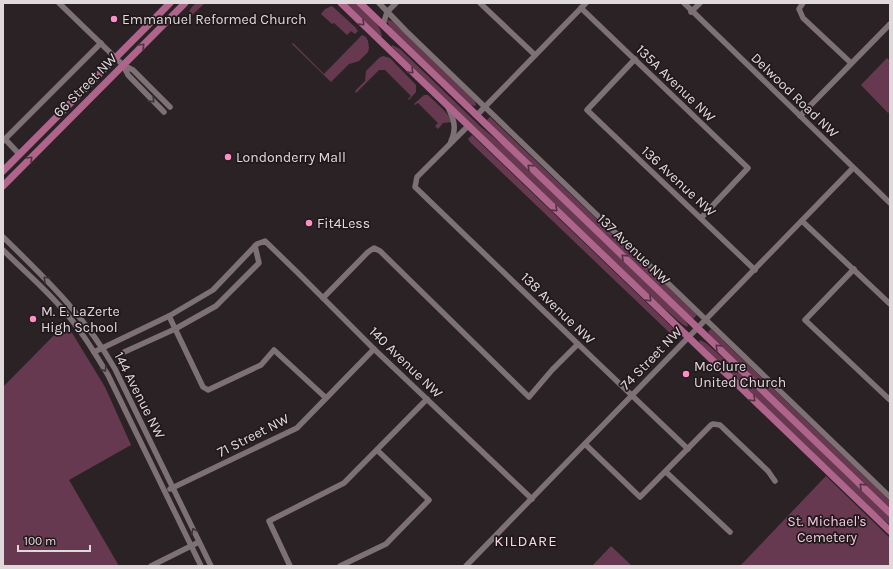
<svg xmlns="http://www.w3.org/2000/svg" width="893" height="569" font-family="Karla,sans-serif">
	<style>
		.green { fill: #673950 }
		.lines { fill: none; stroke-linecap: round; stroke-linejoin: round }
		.minor { stroke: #7d7176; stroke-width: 5.5 }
		.major { stroke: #ae648b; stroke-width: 7 }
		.oneway { stroke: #523343 }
		.oneway2 { stroke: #3d3337 }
		.poi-dot { fill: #fb8fc6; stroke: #21181c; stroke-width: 1.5 }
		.labels { text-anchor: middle; stroke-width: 3.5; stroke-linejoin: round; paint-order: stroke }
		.poi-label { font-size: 14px; fill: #e0d9dc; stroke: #21181c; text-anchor: start }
		.street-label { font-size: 14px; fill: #e0d9dc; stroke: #21181c }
		.park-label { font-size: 14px; fill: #f3c8db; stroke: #21181c }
		.neighbourhood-label { font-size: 15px; letter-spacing: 1px; fill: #f5d5e3; stroke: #21181c }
	</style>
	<rect width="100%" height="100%" fill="#2b2226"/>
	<g class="green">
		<path d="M196,3h9l-15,14c-2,-7 1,-9 6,-14z"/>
		<path d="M345,3h11c9,9 25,20 26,34h-1z"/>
		<path d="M332,6l23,21 3,4 -3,3 -4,-3 -4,4 -13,-12 -2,1 -11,-10 4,-5z"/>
		<path d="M388,20l4,1 83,80 1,5 -5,-1 -81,-77 -3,-7z"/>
		<path d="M362,35l4,2 2,4 1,7 -1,4 -9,9 -10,3 -18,18 -39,-38 1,-1 31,31z"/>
		<path d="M392,45l8,4 81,78 24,20 180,173 3,5 -1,2 -5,-3 -39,-34 -251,-243z"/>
		<path d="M383,56l7,2 26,27v7l-7,8 -1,-1 3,-3 -26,-26h-6l-23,23 -1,-2 10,-10 1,-10 13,-13z"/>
		<path d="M887,58l3,3v50l-2,2 -27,-28z"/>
		<path d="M424,95h4c8,8 19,16 24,27l-9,1 -5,6 -3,-3 3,-3 -20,-20 -3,2 -1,-1z"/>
		<path d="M490,117l207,198 -4,4 -205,-197 -1,-2z"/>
		<path d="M472,135l204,196 3,4 -3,3 -3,-2 -203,-194 -2,-3z"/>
		<path d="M66,323l39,64 26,58 -62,35 50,86h-116v-179z"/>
		<path d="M711,329l179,172v7l-180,-173 -2,-3z"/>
		<path d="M700,340l6,3 42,37 142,137v8l-18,-15 -171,-164 -2,-5z"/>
		<path d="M826,476l64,62v28h-150z"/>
		<path d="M611,546l21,20h-40z"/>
	</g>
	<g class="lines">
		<g class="minor">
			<path d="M59,3l64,62 5,10 36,37"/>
			<path d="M379,3l27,28 484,466"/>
			<path d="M480,3l55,52"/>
			<path d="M684,3l206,200"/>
			<path d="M803,3l-4,6 4,9 48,45"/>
			<path d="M581,8l167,160 -47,50"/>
			<path d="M691,12l9,-9"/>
			<path d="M383,25l4,-13 9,-9"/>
			<path d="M635,59l-48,51 168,160"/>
			<path d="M123,65l10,5 37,37"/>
			<path d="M448,107c6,13 9,21 3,34"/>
			<path d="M477,115l109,-112"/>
			<path d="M800,116l90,-92"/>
			<path d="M468,126l-51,51 -2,10 163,157 110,105"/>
			<path d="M5,139l14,15"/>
			<path d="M3,141l98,-98"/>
			<path d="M802,221l88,83"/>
			<path d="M3,237c43,42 82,79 112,132l96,197"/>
			<path d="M3,250c18,18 38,35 55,54 20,21 35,46 50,71l93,191"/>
			<path d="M854,269l-49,51 85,80"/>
			<path d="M323,298l45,-46 6,-4 6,3 149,146 23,-27 26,-26"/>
			<path d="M169,316l34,71 5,3 53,-25 13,-15 52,48"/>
			<path d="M94,352l75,-36 44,-26 44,-46 8,-3 33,32 76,76 158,150"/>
			<path d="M122,353l53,-24 41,-23 43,-43 -4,-17"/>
			<path d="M585,444l55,53 71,-72 2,-1 7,1 48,46 7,10"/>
			<path d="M666,472l64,60"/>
			<path d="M170,489l127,-61 77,-79"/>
			<path d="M151,566l48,-24"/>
			<path d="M290,566l-21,-45 75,-38 83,-84"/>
			<path d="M340,566l46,-22 43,-44 -52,-50"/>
			<path d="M466,566l387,-398"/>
		</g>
		<g class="major">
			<path d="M341,3l549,528"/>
			<path d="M360,3l530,510"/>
			<path d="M3,171l167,-168"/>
			<path d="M3,186l182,-183"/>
		</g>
	</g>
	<defs><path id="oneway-chevron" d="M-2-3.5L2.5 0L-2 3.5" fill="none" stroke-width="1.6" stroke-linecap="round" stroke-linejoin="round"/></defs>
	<g class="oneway">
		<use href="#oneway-chevron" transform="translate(362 23) rotate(44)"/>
		<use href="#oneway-chevron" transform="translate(142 46) rotate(-45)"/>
		<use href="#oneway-chevron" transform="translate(411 71) rotate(44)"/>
		<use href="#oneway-chevron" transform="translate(30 159) rotate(-45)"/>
		<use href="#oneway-chevron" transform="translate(530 167) rotate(-136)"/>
		<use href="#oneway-chevron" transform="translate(555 209) rotate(44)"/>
		<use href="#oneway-chevron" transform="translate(624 257) rotate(-136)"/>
		<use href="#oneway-chevron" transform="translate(649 299) rotate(44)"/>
		<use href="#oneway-chevron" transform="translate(718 347) rotate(-136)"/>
		<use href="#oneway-chevron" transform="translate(753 399) rotate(44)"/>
		<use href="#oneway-chevron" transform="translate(862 486) rotate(-136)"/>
	</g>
	<g class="oneway2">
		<use href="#oneway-chevron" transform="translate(152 100) rotate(46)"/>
		<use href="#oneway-chevron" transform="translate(46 279) rotate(-135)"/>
		<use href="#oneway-chevron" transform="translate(104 369) rotate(58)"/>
		<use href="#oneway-chevron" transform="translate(194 531) rotate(-116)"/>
	</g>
	<g class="poi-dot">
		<circle cx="114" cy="19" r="4"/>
		<circle cx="228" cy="157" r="4"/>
		<circle cx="309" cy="223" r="4"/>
		<circle cx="33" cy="319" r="4"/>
		<circle cx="686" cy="374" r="4"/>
	</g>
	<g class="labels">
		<g class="poi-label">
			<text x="122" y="24">Emmanuel Reformed Church</text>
			<text x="236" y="162">Londonderry Mall</text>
			<text x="317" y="228">Fit4Less</text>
			<text x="41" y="316">M. E. LaZerte<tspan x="41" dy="16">High School</tspan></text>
			<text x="694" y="371">McClure<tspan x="694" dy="16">United Church</tspan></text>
		</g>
		<g class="street-label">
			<text transform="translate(676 83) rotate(44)" y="5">135A Avenue NW</text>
			<text transform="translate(85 85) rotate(-45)" y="5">66 Street NW</text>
			<text transform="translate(795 95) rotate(44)" y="5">Delwood Road NW</text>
			<text transform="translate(679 181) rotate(43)" y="5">136 Avenue NW</text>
			<text transform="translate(634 249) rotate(44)" y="5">137 Avenue NW</text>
			<text transform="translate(558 308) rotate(44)" y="5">138 Avenue NW</text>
			<text transform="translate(651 358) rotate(-46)" y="5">74 Street NW</text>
			<text transform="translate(406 362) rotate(44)" y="5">140 Avenue NW</text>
			<text transform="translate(140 395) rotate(63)" y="5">144 Avenue NW</text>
			<text transform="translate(253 435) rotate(-27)" y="5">71 Street NW</text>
		</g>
		<g class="park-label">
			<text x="827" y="526">St. Michael's<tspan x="827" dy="16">Cemetery</tspan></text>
		</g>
		<g class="neighbourhood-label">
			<text x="526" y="546">KILDARE</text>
		</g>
	</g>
	<rect width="893" height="569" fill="none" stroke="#e0d9dc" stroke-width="8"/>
	<path d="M18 545v6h72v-6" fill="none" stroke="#e0d9dc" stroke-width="2"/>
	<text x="24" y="545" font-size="12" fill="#e0d9dc" stroke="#21181c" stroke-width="3" paint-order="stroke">100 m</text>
</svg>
